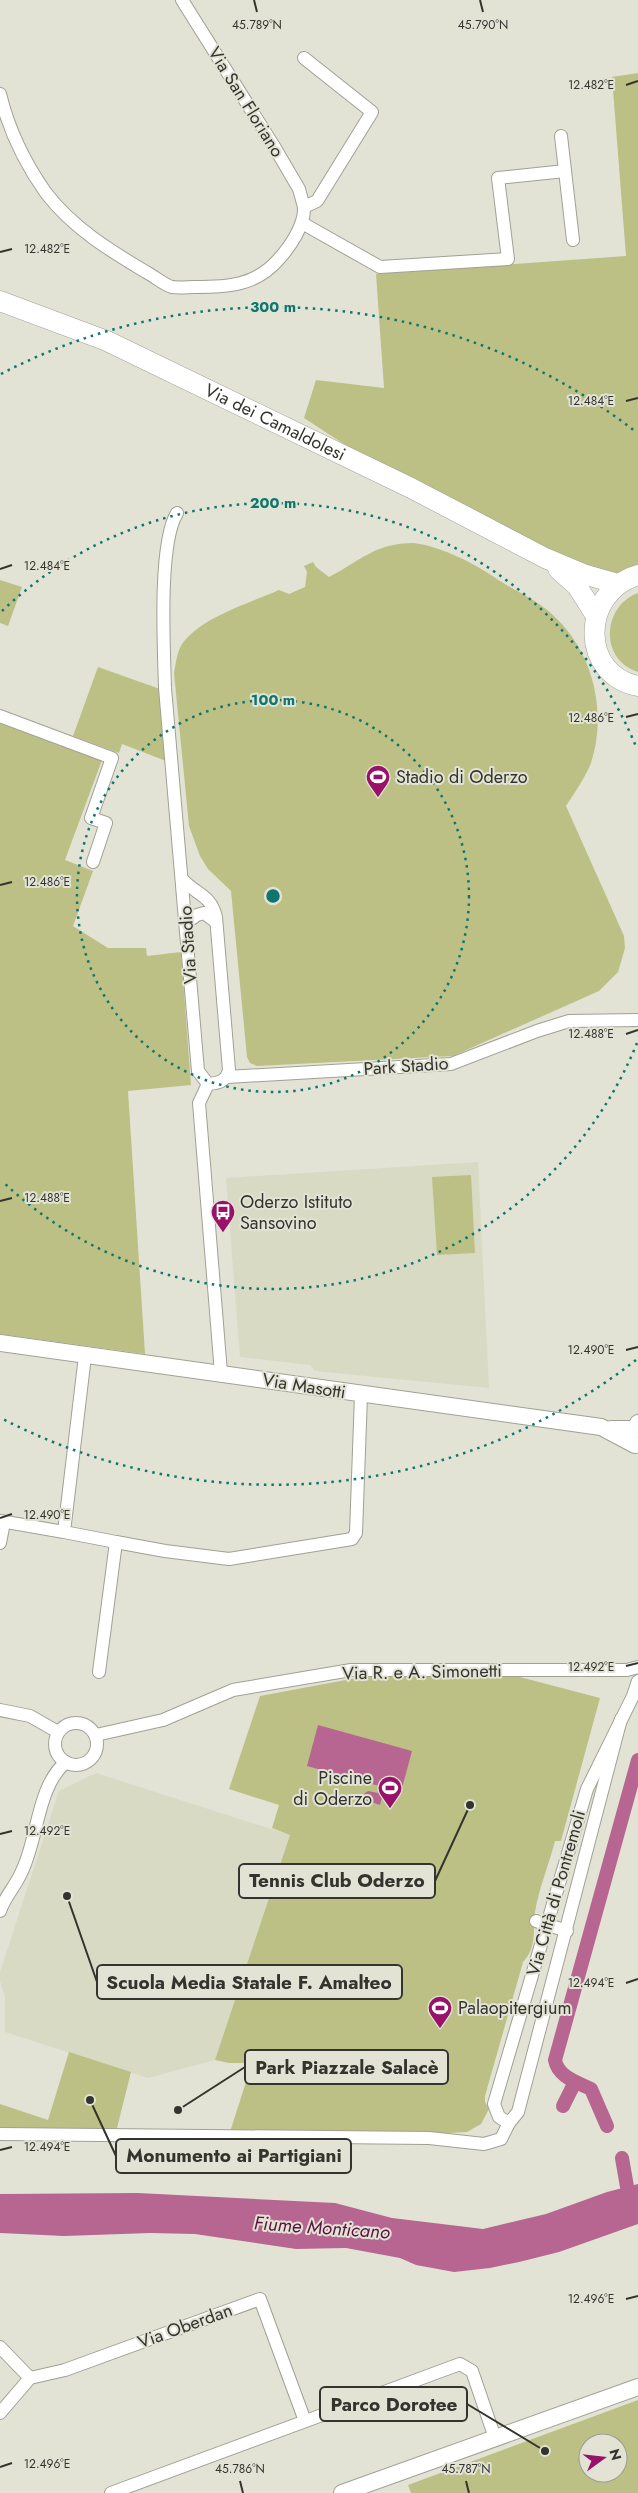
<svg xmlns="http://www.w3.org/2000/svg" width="638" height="2493" font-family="Jost,sans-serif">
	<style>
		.built { fill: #d8dac4 }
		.green { fill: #bcc085; fill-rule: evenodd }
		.water { fill: #b66690 }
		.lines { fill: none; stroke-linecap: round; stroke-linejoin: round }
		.canal { stroke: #b66690; stroke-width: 14 }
		.minor-casing { stroke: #a0a194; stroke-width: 14 }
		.tertiary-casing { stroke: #a0a194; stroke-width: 18 }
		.primary-casing { stroke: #a0a194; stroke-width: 21 }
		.minor { stroke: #fff; stroke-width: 12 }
		.tertiary { stroke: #fff; stroke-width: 16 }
		.primary { stroke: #fff; stroke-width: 20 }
		.ticks { fill: none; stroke: #34342f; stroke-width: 2 }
		.ring { fill: none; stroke: #0f766e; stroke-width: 2.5; stroke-dasharray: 2.5 5 }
		.labels { text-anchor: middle; stroke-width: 4; stroke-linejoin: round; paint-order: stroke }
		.street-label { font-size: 18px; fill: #34342f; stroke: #e2e3d5 }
		.poi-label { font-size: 18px; fill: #34342f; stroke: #e2e3d5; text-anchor: start }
		.water-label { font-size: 19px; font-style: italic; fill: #5c1340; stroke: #e2e3d5 }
		.ticks-label { font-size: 12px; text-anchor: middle; fill: #34342f; stroke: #e2e3d5; stroke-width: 4; stroke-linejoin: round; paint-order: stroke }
		.centre { fill: #0f766e; stroke: #e2e3d5; stroke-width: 2.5 }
		.ring-label { font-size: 15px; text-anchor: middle; font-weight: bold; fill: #0f766e; stroke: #e2e3d5; stroke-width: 4; stroke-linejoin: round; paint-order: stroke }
		.leader { fill: none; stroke: #34342f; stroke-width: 2 }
		.callout-dot { fill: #34342f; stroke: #e2e3d5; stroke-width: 2 }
		.callout { fill: #e2e3d5; stroke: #34342f; stroke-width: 2 }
		.callout-label { font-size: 19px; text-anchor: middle; font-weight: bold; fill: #34342f }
	</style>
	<rect width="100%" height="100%" fill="#e2e3d5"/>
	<g class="built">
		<path d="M478,1162l11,226 -174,-17 -5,-6 -70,-8 -14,-179z"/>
		<path d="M96,1773l194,62 -75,225 -67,18 -143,-46v-35l-5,-16v-9l59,-181z"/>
	</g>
	<g class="green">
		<path d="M638,73v502l-20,9 -207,-96 -107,-70 12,-38 68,8 -8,-114 250,-18 -14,-179z"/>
		<path d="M414,543c29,4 62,21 86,38 19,12 41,21 57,38 37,36 50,95 34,144 -6,15 -16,29 -25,43l58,130 1,12 -7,24 -19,19 -146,65 -196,10 -7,-3 -3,-6 -16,-166 -23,-22 -8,-13 -11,-30 -15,-153c2,-10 3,-21 8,-29 19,-27 68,-41 97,-54l10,4 16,-7 2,-15 -3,-6 9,-4 3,5 13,10c33,-17 46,-34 85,-34z"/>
		<path d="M0,580l22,7 -14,39 -8,-3z"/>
		<path d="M638,593v79c-39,-12 -36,-66 0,-79z"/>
		<path d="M98,667l62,22 6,72 -44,-17 -3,9 -46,-17z"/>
		<path d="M0,722l102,38 -37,100 28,11 -20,55 35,22h38l1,8 34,-4 10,133 -63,6 17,263 -145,-20z"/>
		<path d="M471,1175l4,78 -38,2 -5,-78z"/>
		<path d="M411,1672l105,4 84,22 -39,143h-6c-6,23 -16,47 -20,71 -2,17 2,36 -12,50l-38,134v6l4,7 -8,15 -14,8 -36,2 -201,-2 22,-69h-23l-14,-3 75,-225 -18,-7 7,-23 -50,-16 31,-93 91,-17z"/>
		<path d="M69,2052l62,20 -16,64 -115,-5v-27l48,16z"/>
		<path d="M638,2400v93h-227l-3,-8zM588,2443h30v30h-30z"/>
	</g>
	<g class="water">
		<path d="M318,1725l94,26 -11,41 -94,-26z"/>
		<path d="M368,1791l15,3 -3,11 -15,-5 -1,-6z"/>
		<path d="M638,2184v40l-79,28 -40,10 -29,6 -36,4 -38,-7 -16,-7 -54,-10 -50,1 -101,-15 -45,-1 -86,3 -64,-3v-39l138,-1 197,10 57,15 91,11 63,-15 61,-22z"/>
	</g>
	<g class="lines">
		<g class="canal">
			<path d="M563,2106l12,-24"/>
			<path d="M607,2126l-16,-37c-14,-7 -33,-12 -36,-29l83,-300"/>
			<path d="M622,2158l8,46"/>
		</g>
		<defs>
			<g id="minor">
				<path d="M182,0l93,148 24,41 5,18"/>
				<path d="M0,94c9,37 24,68 46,99 27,35 63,57 100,79 8,4 18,13 26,15 7,1 16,0 23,0 32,0 60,-1 83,-27 12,-13 27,-35 26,-53l13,-6 55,-89 -68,-54"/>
				<path d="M561,136l12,104"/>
				<path d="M302,223l78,44 128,-8 -10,-81 67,-7"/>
				<path d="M177,513c-19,31 -13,136 -12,175l33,383 10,13"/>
				<path d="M0,716l112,42 -21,60 15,5 -13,39"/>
				<path d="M183,880c14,15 28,15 33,37l13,153c-3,11 -9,13 -21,14"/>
				<path d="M186,923l11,-8 7,-2 12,9"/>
				<path d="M227,1077l224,-13 86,-33 32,-10 69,-1"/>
				<path d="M208,1084l-9,19 22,270"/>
				<path d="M85,1356l-21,176 52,10 -17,130"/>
				<path d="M0,1521l64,11"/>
				<path d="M116,1542l49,9 64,8 123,-20 4,-6 5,-138"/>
				<path d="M0,1543l4,-21"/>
				<path d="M0,1710l30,6 28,16"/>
				<circle cx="76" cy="1744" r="21"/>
				<path d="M96,1735l67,-15 70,-30 118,-20h276l11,-3"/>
				<path d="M0,1911c5,-15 16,-25 22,-40 16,-32 15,-85 44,-109"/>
				<path d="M536,1921l31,10"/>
				<path d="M509,2123l-10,-6 -5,-13 93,-315 46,-93 5,-15"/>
				<path d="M0,2134l429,4 55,6 17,-5 8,-16 9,-11 103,-393"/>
				<path d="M0,2347l30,31"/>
				<path d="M0,2413l30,-35 35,-8 195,-71 45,122"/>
				<path d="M111,2493l349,-129 12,7 23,67"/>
			</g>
			<g id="tertiary">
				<path d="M0,1343l601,84 34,18"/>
				<path d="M611,1429h25l2,-6"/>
				<path d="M342,2493l296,-106"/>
			</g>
			<g id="primary">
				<path id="s1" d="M0,301l107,40 304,147 134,70 38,16 35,10"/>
				<path d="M558,569l19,17 19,30"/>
				<path d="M638,575c-59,18 -57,101 0,111"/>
			</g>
		</defs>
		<use href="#minor" class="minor-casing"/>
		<use href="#tertiary" class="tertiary-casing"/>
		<use href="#primary" class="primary-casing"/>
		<use href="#minor" class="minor"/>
		<use href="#tertiary" class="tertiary"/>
		<use href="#primary" class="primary"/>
	</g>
	<path class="ticks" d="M254,0l3,12M480,0l3,12M626,85l12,-4M0,252l12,-3M626,401l12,-3M0,569l12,-4M626,717l12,-3M0,885l12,-3M626,1034l12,-4M0,1201l12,-3M626,1350l12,-3M0,1518l12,-4M626,1666l12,-3M0,1834l12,-3M626,1983l12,-4M0,2150l12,-3M626,2299l12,-3M0,2467l12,-4M240,2481l3,12M466,2481l3,12"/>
	<g class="ring">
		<circle cx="273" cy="896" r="196"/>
		<path d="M637 1043A393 393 0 0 1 2 1181M2 611A393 393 0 0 1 637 749"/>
		<path d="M636 1360A589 589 0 0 1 1 1418M1 374A589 589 0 0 1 636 432"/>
	</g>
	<defs>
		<symbol id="stadium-pin" viewBox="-11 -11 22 30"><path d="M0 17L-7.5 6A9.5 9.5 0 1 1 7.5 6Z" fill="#971268" stroke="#e2e3d5"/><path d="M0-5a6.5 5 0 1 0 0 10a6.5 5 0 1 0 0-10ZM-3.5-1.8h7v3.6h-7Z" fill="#fff"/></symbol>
		<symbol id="bus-pin" viewBox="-11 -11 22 30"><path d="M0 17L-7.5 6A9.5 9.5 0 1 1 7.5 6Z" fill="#971268" stroke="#e2e3d5"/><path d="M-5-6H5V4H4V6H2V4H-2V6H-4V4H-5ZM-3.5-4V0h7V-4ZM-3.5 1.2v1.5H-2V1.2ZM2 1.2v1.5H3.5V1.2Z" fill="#fff"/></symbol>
	</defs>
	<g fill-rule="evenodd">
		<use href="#stadium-pin" x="364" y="763" width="28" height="38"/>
		<use href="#bus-pin" x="209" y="1198" width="28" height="38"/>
		<use href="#stadium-pin" x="376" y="1774" width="28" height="38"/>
		<use href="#stadium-pin" x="426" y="1994" width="28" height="38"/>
	</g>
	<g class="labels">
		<g class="street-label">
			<text transform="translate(246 102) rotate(58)" y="6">Via San Floriano</text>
			<text dy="6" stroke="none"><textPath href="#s1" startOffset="301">Via dei Camaldolesi</textPath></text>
			<text transform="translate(188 945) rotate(-94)" y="6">Via Stadio</text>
			<text transform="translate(406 1066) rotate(-4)" y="6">Park Stadio</text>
			<text transform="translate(304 1386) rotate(9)" y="6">Via Masotti</text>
			<text transform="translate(422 1672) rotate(-1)" y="6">Via R. e A. Simonetti</text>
			<text transform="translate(556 1893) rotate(-74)" y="6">Via Città di Pontremoli</text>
			<text transform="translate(185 2326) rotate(-20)" y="6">Via Oberdan</text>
		</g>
		<g class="poi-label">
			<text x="396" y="783">Stadio di Oderzo</text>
			<text x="240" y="1208">Oderzo Istituto<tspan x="240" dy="21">Sansovino</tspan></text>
			<text x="372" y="1784" text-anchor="end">Piscine<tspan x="372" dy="21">di Oderzo</tspan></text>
			<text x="458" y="2014">Palaopitergium</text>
		</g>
		<g class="water-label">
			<text transform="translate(322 2227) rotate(4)" y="7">Fiume Monticano</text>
		</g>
	</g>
	<g class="ticks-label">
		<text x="257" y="29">45.789°N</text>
		<text x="483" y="29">45.790°N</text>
		<text x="591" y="89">12.482°E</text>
		<text x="47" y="253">12.482°E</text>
		<text x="591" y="405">12.484°E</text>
		<text x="47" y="570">12.484°E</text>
		<text x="591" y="722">12.486°E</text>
		<text x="47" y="886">12.486°E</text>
		<text x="591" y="1038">12.488°E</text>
		<text x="47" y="1202">12.488°E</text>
		<text x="591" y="1354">12.490°E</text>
		<text x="47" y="1519">12.490°E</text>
		<text x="591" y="1671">12.492°E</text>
		<text x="47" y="1835">12.492°E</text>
		<text x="591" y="1987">12.494°E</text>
		<text x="47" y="2151">12.494°E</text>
		<text x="591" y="2303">12.496°E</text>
		<text x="47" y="2468">12.496°E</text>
		<text x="240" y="2473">45.786°N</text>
		<text x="466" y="2473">45.787°N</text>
	</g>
	<circle cx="273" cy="896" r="8" class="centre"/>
	<g class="ring-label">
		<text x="273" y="312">300 m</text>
		<text x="273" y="508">200 m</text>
		<text x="273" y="705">100 m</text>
	</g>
	<path class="leader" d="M470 1805L435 1881M67 1896L97 1982M178 2110L245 2067M90 2100L116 2156M545 2451L467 2404"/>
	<g class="callout-dot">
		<circle cx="470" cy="1805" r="5"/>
		<circle cx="67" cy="1896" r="5"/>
		<circle cx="178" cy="2110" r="5"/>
		<circle cx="90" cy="2100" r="5"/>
		<circle cx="545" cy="2451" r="5"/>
	</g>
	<g class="callout">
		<rect x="239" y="1864" width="196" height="34" rx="5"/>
		<rect x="97" y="1965" width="305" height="34" rx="5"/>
		<rect x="245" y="2050" width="203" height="34" rx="5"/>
		<rect x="116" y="2139" width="235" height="34" rx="5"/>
		<rect x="320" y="2387" width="147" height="34" rx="5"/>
	</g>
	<g class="callout-label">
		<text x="337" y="1887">Tennis Club Oderzo</text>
		<text x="249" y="1989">Scuola Media Statale F. Amalteo</text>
		<text x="347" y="2074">Park Piazzale Salacè</text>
		<text x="234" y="2162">Monumento ai Partigiani</text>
		<text x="394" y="2411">Parco Dorotee</text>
	</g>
	<g transform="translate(603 2458) rotate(75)"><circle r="24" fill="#e2e3d5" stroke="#9c9d93"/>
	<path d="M0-4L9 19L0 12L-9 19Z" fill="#971268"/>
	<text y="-8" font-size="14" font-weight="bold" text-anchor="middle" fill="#34342f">N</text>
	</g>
</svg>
